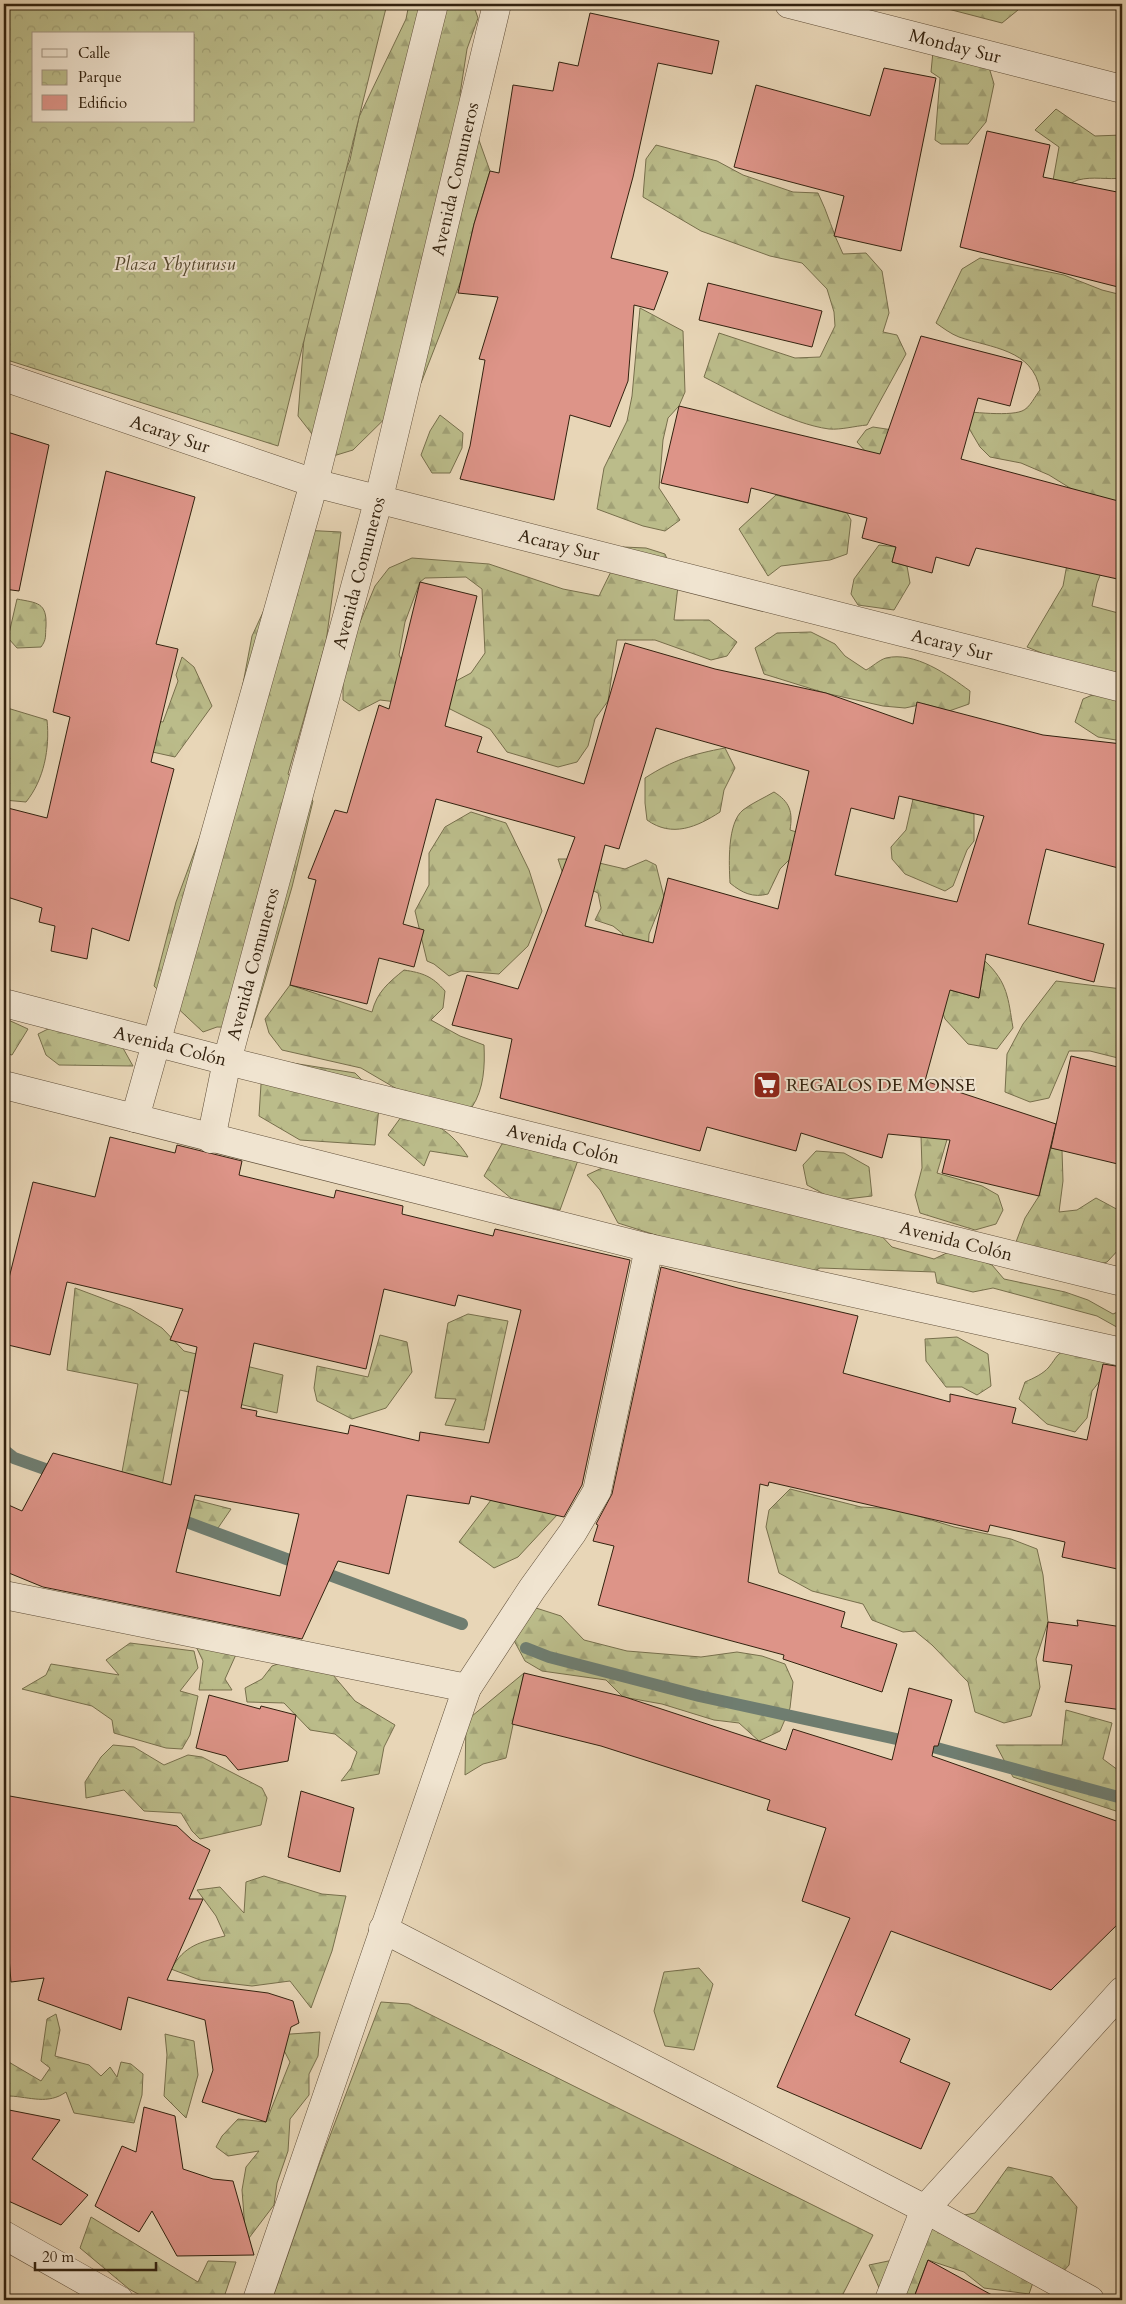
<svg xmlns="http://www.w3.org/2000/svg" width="1126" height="2304" font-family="Cardo,serif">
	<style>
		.forest { fill: url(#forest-firs); stroke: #776f4c }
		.park { fill: url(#park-crowns); stroke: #776f4c; fill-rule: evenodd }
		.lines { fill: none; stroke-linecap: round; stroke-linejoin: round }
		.stream { stroke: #6f7d70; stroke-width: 12 }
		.building { fill: #dd9488; stroke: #33220f; fill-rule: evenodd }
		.minor-casing { stroke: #604f39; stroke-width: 29 }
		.minor { stroke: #f0e4d0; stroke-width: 28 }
		.labels { text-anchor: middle; stroke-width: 4; stroke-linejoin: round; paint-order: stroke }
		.street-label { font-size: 18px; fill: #33220f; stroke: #f0e4d0 }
		.park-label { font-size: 18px; font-style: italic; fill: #55482e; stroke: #f0e4d0 }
		.poi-label { font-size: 18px; fill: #33220f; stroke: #f0e4d0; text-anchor: start }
	</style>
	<defs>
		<pattern id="forest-firs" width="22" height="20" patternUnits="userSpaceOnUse" patternTransform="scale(1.25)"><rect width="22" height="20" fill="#bbbc8a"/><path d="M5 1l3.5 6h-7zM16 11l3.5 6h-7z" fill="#a1a176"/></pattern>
		<pattern id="park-crowns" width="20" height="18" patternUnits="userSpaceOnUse" patternTransform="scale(1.25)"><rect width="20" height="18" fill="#bbbc8a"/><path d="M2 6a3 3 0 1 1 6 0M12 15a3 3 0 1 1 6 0" fill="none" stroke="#a1a176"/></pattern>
	</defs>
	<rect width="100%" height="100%" fill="#e8d6b7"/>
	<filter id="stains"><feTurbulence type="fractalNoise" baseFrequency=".004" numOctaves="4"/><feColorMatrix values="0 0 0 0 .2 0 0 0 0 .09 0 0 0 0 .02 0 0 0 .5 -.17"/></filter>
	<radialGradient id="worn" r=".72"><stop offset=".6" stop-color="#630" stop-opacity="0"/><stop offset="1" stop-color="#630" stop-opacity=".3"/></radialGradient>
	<g class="forest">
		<path d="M409,4h64l5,14 -11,31 -7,45 10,21 20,56 -16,53 -12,54 -41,105 -68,67 -23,7 -32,-41 6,-78 13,-99 33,-79 9,-43 47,-98z"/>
		<path d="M948,4h72l-2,6 -16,13 -54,-14z"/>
		<path d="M934,41l54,23 6,20 -8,38 -18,22h-27l-6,-4 5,-62 -9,-6z"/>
		<path d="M1056,109l39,27 27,-1v43c-14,2 -29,-2 -44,2 -10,4 -15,8 -26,6l7,-39 -24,-17z"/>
		<path d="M656,145l61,16 26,14 50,17 25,1c10,20 15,41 25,61l23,-1 16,18 7,42 -6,19 14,3 9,19 -39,71c-12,1 -26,5 -38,4 -38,-5 -90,-34 -125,-52l15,-44 76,25 25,-1 15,-31 -1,-14 -7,-23 -25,-26 -32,-7 -69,-25 -58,-34 3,-38z"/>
		<path d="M980,258l84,17 38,15 20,5v202l-6,11 -25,-7 -42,-26 -28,-12 -31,-6 -10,-10 -13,-22 -21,-15c18,1 61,7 76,1 8,-3 13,-15 18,-21 -7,-41 -49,-42 -81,-53 -8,-3 -16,-9 -23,-14l26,-54z"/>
		<path d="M640,308l43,23 2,61 -6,14 -11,12 -5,22 -4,48 21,32 -15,11 -22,-5 -46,-17 7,-41 23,-47 5,-25z"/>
		<path d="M440,415l23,18 -1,15 -12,25h-18l-11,-18 9,-24z"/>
		<path d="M873,427l33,5 -4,38 -35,-17 -10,-11 9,-12z"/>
		<path d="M776,495l71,18 4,7 -4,34 -17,6 -49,6 -13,10 -29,-47z"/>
		<path d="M301,530l40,2 -15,110 -38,132 25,27 -21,86 -41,141 -34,-1 -14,5 -49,-46 22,-84 53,-144 23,-122z"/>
		<path d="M1115,538l-18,45 -5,23 30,8v127l-24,-4 -23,-15 8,-23 21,-9 -45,-30 -32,-13 36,-61 7,-38z"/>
		<path d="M879,545l17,2 -4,15 15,4 3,17 -16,27 -36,-5 -7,-11 3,-15z"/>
		<path d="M623,547l23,1 19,6 13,32 -4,34h35l28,22 -10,14 -16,4 -56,-20h-38l-9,61 -13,18 -7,27 -11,16 -19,5 -51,-15 -17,-23 -64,-32 45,-24 14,-20 -3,-64 -16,-12 -41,1 -5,4 -15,40 -6,33 7,14 -9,33 -17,-2 -21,11 -16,-11v-28l10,-33 22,-53 14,-18 23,-10 77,6 74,25 36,7z"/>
		<path d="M17,599c20,4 30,3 29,27 -1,10 1,13 -5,21l-24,1 -9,-10z"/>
		<path d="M811,632l24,12 10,12 21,14c6,-3 13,-10 20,-12 29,-7 62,17 84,33l-1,13 -20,7 -25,-7 -19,4 -22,-2 -58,-13 -61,-19 -9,-26 22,-15z"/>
		<path d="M182,657l12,10 18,39 -37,51 -45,-10 -26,-36 59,11 15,-41 -2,-6z"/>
		<path d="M4,707l43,13c3,28 -3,60 -21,82l-22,-2z"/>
		<path d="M725,748l10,20 -11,22 -4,22c-23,15 -48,26 -73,8l-2,-17v-25c28,-18 48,-24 80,-30z"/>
		<path d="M774,792c16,10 19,20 16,38l16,5 -3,25h-14l-9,9 -12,25c-15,4 -26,-1 -38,-11 -1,-19 -3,-60 13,-73 9,-7 21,-12 31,-18z"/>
		<path d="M913,799l61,15v27l-7,9 -14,36 -8,5 -40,-17 -13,-15 -1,-12 15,-17z"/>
		<path d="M471,812l35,11 23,47 13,41 -14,35 -29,28 -38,-3 -12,5 -15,-12 -7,-3 -12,-50 14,-26v-32l16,-26z"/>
		<path d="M558,859h24l43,10 21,-9 10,5 8,32 -15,37 -1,18 -30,-4 5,-14 -10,-8 -18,-6 6,-12 -3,-15 -34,-16z"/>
		<path d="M985,961c23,22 23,37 28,67l-16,21 -29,-5 -23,-25 -7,-19 1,-13 40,11z"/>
		<path d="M404,970c19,3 28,6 41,21l-2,17 -12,12 29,16 24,9c1,21 0,44 -12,62h-31l-27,-8 -53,-31 -79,-18 -13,-17 -4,-14 25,-34 82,27c5,-20 16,-29 32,-42z"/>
		<path d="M1056,981l66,8v70l-32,-8h-21l-20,47 -19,4 -25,-10 2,-38 16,-30z"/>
		<path d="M4,1018l24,11 -16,26 -8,-2z"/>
		<path d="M52,1027l67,14 14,25 -74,-1 -13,-10 -8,-21z"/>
		<path d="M286,1062l69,11 25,25 -5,47 -75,-5 -41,-24 2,-32z"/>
		<path d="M961,1077v16l-24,80 45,13 16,9 5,15 -7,14 -21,6 -55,-17 -5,-18 7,-27 -1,-32 20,-43 11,-12z"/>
		<path d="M404,1113c29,8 48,18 64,44l-38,-6 -6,15 -36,-31z"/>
		<path d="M586,1138l-26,72 -48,-11 -28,-23 18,-32z"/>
		<path d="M1051,1148l11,2 1,31 -4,31 18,-2 19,-12 26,14v34l-15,16 -17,5 -74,-25 9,-24 14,-22z"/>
		<path d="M638,1151l195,48 -26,-14 -4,-20 13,-14 28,2 25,14 3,29 -34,4 13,4 41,43 42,12 19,-9 39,15 12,14 61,13 23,8 25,14 9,-4v20l-25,-14 -104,-28 -20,4 -36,-9 -2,-11 -115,-4 -11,6 -122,-29 -69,-22 -18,-33 -13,-15z"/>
		<path d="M75,1288l56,21 31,19 22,23 99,24 -6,38 -97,-23 -19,101 70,18 -13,19 -91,-21 -5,-35 16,-88 -71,-14z"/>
		<path d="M468,1314l40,7 -24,109 -39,-5 11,-26 -21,-1 13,-75z"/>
		<path d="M380,1335l27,7 5,30 -26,36 -34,11 -35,-18 -3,-13 3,-22 51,11z"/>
		<path d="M957,1337l31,17 3,32 -14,9 -15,-8h-16l-20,-26 -1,-22z"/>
		<path d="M1069,1348l53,11v20l-5,-2 -18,5 -7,9 -5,27 -12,14 -28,-8 -28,-25 6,-17c9,-4 18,-8 24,-15 8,-10 7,-13 20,-19z"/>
		<path d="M790,1489l71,18 35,2 58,18 57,12 26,10 6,26 5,47 -12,37 4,28 -9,29 -27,7 -29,-11 -7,-30 -36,-37 -17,-14 -12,1 -31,-12 -9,-16 -51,-13 -33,-18 -13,-46 3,-17z"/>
		<path d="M491,1500l67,14 -40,43 -24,11 -35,-26z"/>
		<path d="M536,1608l25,8 23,24 43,11 74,6 36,-5 25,4 23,8 8,18 -3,26 -10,23 -21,10 -20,-18 -25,-3 -52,-16 -39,-7 -17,-17 -64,-9 -17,-10 -15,-28 8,-23z"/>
		<path d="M190,1634l48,16 -13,29 7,11h-33l4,-29z"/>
		<path d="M130,1643l64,8 4,17 -18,23 18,5 -8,39 -8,14 -16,-1 -52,-15 -2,-13 -20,-14 -70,-17 24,-14 5,-11 68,11 -13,-15z"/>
		<path d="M292,1659l19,1 22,15 22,26 40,24 -11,22 -5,27 -38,7 10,-13 6,-16 -22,-18 -25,-4 -26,-27 -37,-1 -2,-14 17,-9 10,-13z"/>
		<path d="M524,1673l-18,85 -23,6 -18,11 1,-54z"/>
		<path d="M1066,1710l46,13 -9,36 19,14v40l-109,-36 -17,-32h66z"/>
		<path d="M113,1745l21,2 30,18 24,-10 14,2 60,31 5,10 -6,27 -61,14 -8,-8 -11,-18 -37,-2 -20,-21 -38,8 -1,-16 16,-25z"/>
		<path d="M264,1876l58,18 24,2 -14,55 -21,57 -21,-27 -38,5 -52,-6 -29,-11c14,-24 29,-27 54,-33l-9,-20 -19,-26 23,-3 24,26 2,-31z"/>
		<path d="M699,1968l14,16 -19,66 -29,-4 -11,-35 10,-39z"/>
		<path d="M381,2002l28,2 464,231 -33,65h-568l48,-138z"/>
		<path d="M56,2014l4,16 -5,26 34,9 12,11 9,-9 7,10 4,-15 10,2 12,10 -1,21 -8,28 -60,-10 -8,-21c-18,13 -36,5 -56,4l-6,10v-44l3,-1 34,20 9,-13 -9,-7 6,-42z"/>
		<path d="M320,2032l-2,24 -9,18v21l-19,24 -2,32 -11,32 -3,22 -28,37 -4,-52 4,-23 13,-16 -31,5 -12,-9 6,-11 16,-17 28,3 24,-60 -14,-27z"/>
		<path d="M165,2034l29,7 4,34 -12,43 -22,-22 3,-41z"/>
		<path d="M1008,2167l44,10 25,30 -8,58 -14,16 -18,-10 -8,23 -45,-6 -20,-16 -36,-12 -15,40h-35l2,-10 -11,-25 29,-6 45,-40 32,-6z"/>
		<path d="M91,2217l107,65 10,-21 28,1 -13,38h-74l-20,-11 -49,-41z"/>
	</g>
	<path class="park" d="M4,4h383l-109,442 -274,-87zM34,34h160v87h-160z"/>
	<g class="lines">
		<g class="stream">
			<path d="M4,1450l10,8 45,16"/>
			<path d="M173,1517l289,107"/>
			<path d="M526,1648l23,9 150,39 234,51 189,51"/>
		</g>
	</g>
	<g class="building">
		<path d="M590,13l129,28 -7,33 -54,-11 -25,114 -22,81 57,14 -14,38 -20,-5 -6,76 -18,46 -40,-12 -16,85 -94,-21 10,-33 15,-86 -6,-1 19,-62 -40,-4 16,-69 16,-53 9,2 14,-88 40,6 6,-29 19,4z"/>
		<path d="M884,68l52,10 -35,173 -67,-15 10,-40 -110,-29 22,-82 114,31z"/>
		<path d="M987,131l63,14 -7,32 79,16v95l-162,-41z"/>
		<path d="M708,283l114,28 -10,36 -113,-27z"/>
		<path d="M921,336l101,26 -12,44 -32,-8 -17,61 161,43v78l-146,-32 -7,18 -33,-9 -4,16 -40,-11 4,-15 -34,-9 5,-20 -116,-30 -3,15 -87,-20 18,-77 201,48z"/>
		<path d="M4,431l45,14 -30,146 -15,-2z"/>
		<path d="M106,471l89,26 -39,147 22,5 -27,113 23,7 -45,172 -37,-13 -5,31 -36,-8 4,-25 -16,-4 3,-14 -38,-12v-89l43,11 23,-101 -17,-5z"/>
		<path d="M420,582l57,14 -32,130 37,11 -5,15 107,32 41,-141 90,26 111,24 87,31 4,-22 126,33 79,9v125l-76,-20 -18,75 76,20 -10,38 -108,-28 -7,44 -29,-8 -25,91 131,43 -17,72 -97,-23 8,-33 -62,-6 -6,24 -81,-25 -5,18 -89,-24 -7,24 -200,-53 12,-59 -60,-14 15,-50 51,14 57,-152 -139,-38 -33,125 21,6 -10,37 -35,-9 -12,46 -77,-19 26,-105 -8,-2 27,-68 12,3 32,-108 10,4zM656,728l153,43 -31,138 -110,-31 -15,65 -68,-17 20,-81 14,4zM899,796l85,20 -27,86 -122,-27 16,-67 43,11z"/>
		<path d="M1071,1056l51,12v97l-71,-17z"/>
		<path d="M110,1137l65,16 2,-8 65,16 -3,14 95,23 2,-8 67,16 -1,8 91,22 2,-7 135,31 -48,225 -18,32 -93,-21 -2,8 -62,-9 -18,79 -51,-13 -36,78 -259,-52 -39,-16v-68l18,8 31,-58 118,32 26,-138 -27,-7 13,-31 -116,-27 -17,73 -46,-11v-46l29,-116 62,15zM384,1289l71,17 3,-11 63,15 -32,133 -69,-11 -1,9 -69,-16 -2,9 -92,-18 1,-5 -16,-3 13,-65 112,26zM195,1495l104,19 -19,82 -104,-24z"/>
		<path d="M661,1267l77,21 120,28 -15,57 107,29v-8l66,14 -4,15 75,17 16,-76 19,3v203l-60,-13 3,-15 -75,-17 -2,7 -219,-50 -1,4 -8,-2 -12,98 97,30 -4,15 56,17 -15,48 -99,-33 1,-4 -186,-50 16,-59 -21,-5 5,-16 -2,-1 16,-30z"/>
		<path d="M1077,1620l45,7v83l-57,-8 7,-37 -29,-4 5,-39 30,4z"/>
		<path d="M524,1673l101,24 161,53 7,-21 99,31 17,-72 43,12 -14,46h-4l-2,10 190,67v97l-71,70 -160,-59 -36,84 55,24 -10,23 50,21 -29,66 -144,-62 73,-169 -48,-17 24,-73 -59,-18 3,-10 -169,-54 -89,-22z"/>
		<path d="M209,1695l51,14 1,-3 35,9 -8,46 -50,9 -12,-14 -30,-8z"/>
		<path d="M301,1791l53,17 -14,64 -52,-15z"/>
		<path d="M4,1795l173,31 15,14 18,10 -21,49h14l-36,81 101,13 25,8 6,22 -8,4 -25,95 -64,-20 11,-32 -8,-50 -77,-23 -7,33 -83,-30 6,-22 -33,4 -2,-25 -5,-1z"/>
		<path d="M144,2107l31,9 8,53 30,10 20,2 21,74 -77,1 -25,-45 -13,21 -44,-26 27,-60 14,6z"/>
		<path d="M4,2109l56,11 -28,39 56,36 -27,30 -57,-26z"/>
		<path d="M928,2260l73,40h-88z"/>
	</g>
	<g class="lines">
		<defs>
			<g id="minor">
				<path d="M789,4l333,85"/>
				<path d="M4,377l310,106 808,205"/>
				<path d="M4,1003l223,58 895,221"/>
				<path d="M4,1085l645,163 473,104"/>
				<path d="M135,1118l179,-635 120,-479"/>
				<path d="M211,1139l16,-78 152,-563 118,-494"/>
				<path d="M4,1595l463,93"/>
				<path d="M383,1929l542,280 165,91"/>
				<path d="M4,2235l115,65"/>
				<path d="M257,2300l210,-612 65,-99 41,-57 24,-41 52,-243"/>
				<path d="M889,2300l36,-91 197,-218"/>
			</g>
		</defs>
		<use href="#minor" class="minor-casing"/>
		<use href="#minor" class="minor"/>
	</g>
	<defs>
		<symbol id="supermarket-square" viewBox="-11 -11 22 22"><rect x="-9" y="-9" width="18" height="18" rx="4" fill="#8f2418" stroke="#f0e4d0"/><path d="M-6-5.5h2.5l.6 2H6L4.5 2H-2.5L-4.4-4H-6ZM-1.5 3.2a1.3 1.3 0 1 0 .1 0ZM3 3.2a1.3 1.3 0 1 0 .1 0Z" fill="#fff"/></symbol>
	</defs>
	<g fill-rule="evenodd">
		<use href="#supermarket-square" x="751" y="1069" width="32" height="32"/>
	</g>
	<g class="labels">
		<g class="street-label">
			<text transform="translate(955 46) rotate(14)" y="6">Monday Sur</text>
			<text transform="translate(455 179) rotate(-77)" y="6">Avenida Comuneros</text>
			<text transform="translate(170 434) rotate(19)" y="6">Acaray Sur</text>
			<text transform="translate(559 545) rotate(14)" y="6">Acaray Sur</text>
			<text transform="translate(359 573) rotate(-75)" y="6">Avenida Comuneros</text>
			<text transform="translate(952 645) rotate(14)" y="6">Acaray Sur</text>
			<text transform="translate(253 964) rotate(-75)" y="6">Avenida Comuneros</text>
			<text transform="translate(170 1046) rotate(14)" y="6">Avenida Colón</text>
			<text transform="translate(563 1144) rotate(14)" y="6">Avenida Colón</text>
			<text transform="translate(956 1241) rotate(14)" y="6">Avenida Colón</text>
		</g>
		<g class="park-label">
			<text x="175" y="270">Plaza Ybyturusu</text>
		</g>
		<g class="poi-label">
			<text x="786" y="1091">REGALOS DE MONSE</text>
		</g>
	</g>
	<rect width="1126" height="2304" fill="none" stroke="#e8d6b7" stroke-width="20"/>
	<rect x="5" y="5" width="1116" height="2294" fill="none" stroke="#33220f" stroke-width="2.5"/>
	<rect x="10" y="10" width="1106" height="2284" fill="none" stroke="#33220f"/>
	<rect x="32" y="32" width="162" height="90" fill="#f0e4d0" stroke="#a49683"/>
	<rect x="42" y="49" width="25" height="8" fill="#f0e4d0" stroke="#a49683"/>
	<text x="78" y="58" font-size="15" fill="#33220f">Calle</text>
	<rect x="42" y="70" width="25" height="15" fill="url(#park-crowns)" stroke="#a49683"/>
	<text x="78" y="82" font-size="15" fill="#33220f">Parque</text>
	<rect x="42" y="95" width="25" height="15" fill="#dd9488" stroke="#a49683"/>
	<text x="78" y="108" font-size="15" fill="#33220f">Edificio</text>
	<path d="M35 2262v8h121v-8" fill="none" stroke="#33220f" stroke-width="2.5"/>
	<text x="42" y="2262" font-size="15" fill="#33220f" stroke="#f0e4d0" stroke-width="4" paint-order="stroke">20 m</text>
	<rect width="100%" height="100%" filter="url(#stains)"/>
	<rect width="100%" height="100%" fill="url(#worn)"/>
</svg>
